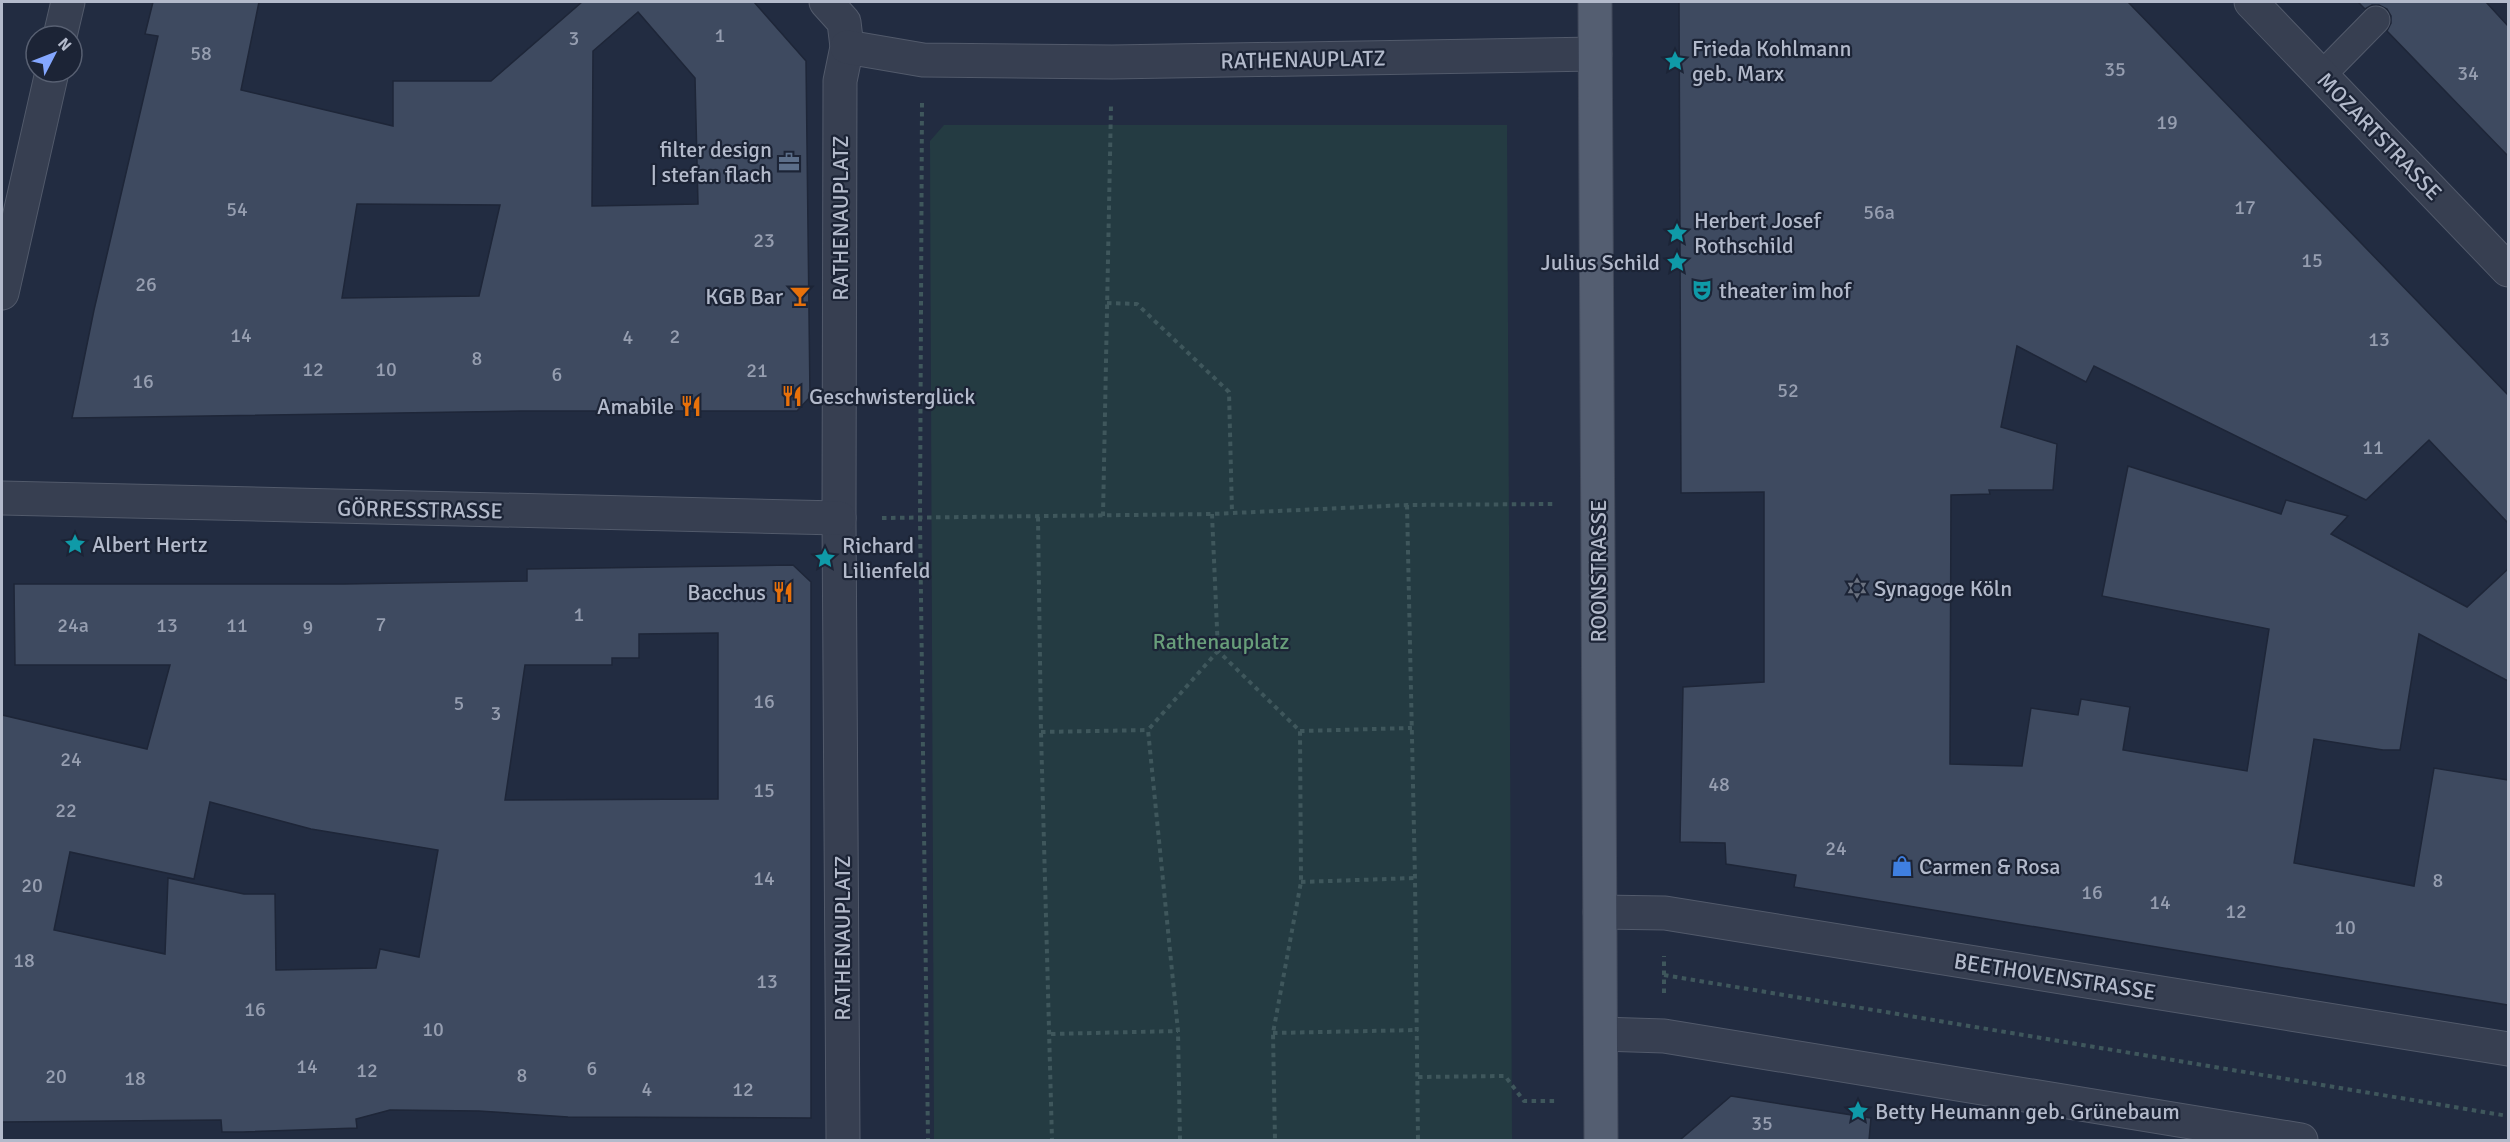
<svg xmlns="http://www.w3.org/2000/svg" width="2510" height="1142" font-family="Signika,sans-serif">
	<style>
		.green { fill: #243b42 }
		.building { fill: #3e4a60; stroke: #1e2638; stroke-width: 1.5; fill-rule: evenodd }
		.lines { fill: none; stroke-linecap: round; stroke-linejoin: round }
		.service-casing { stroke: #525a6b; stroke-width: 29 }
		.minor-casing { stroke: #525a6b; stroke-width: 35 }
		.primary-casing { stroke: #40485a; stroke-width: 35 }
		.path { stroke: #3f575c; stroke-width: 4; stroke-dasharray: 4.5 4.5; stroke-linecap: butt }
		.service { stroke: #373f51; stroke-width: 27 }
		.minor { stroke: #373f51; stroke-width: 33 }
		.primary { stroke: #545e71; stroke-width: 33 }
		.labels { text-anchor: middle; stroke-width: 4.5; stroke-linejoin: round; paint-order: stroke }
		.number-label { font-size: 20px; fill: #969eb0 }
		.poi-label { font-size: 22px; fill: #b3bacb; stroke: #1c2436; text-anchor: start }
		.street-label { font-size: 22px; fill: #b3bacb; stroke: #1c2436 }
		.park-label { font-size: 22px; fill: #689e7a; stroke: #1c2436 }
	</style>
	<rect width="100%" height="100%" fill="#222c41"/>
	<path class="green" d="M944,125h563l5,1015h-578l-4,-999z"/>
	<g class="building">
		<path d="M153,2h106l-18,88 152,36v-45h98l91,-79h172l52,59 4,336 -13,14h-276l-449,7 22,-108 64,-274 -13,-2zM638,12l57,66 3,126 -106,2 1,-155zM357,204l143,1 -21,91 -137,2z"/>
		<path d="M1679,2h449l380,393v128l-79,-83 -63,60 -272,-134 -8,16 -69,-36 -16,81 56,17 -4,46h-64l1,4 -39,1 -1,269 72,2 9,-58 47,7 3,-16 49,8 -7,43 124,21 22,-142 -167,-33 26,-130 153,48 5,-14 62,16 -17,18 136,73 41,-38v112l-89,-47 -19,116h-17l-69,-11 -20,124 120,23 20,-118 74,12v225l-714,-118 2,-12 -70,-11 -1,-21 -45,-1 3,-155 81,-5v-190l-83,1z"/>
		<path d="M2358,2h128l22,24v130l-121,-125 4,-8v-7l-4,-7 -8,-4h-7l-7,4z"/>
		<path d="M793,565l18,17v536l-243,-1 -89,-6 -89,-1 -34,9 1,9 -114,4h-21l-1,-12 -219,2v-407l145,34 23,-84h-155l-1,-81h330l183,-3v-12zM718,633v166l-213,1 20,-135h87v-7h27v-24zM210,802l101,27 127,21 -19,107 -39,-8 -4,19 -100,2 -1,-76h-31l-76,-16 -3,76 -111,-24 16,-78 124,27z"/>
		<path d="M1731,1096l140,22 -2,22h-189z"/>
	</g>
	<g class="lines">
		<defs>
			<path id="service" d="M2322,75l54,-55"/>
			<g id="minor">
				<path d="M826,2l18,20 3,25 -7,34 -1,437 4,622"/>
				<path d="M2251,2l257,268"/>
				<path d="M60,36l8,-34"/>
				<path d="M847,47l76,13 189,2 483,-8"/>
				<path d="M2,293l50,-221"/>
				<path d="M2,498l837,20"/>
				<path d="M1600,912l65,1 843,136"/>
				<path d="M1601,1034l63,2 637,104"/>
			</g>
			<path id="primary" d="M1595,2l6,1138"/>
		</defs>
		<use href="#service" class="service-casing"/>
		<use href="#minor" class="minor-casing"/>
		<use href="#primary" class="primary-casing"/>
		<g class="path">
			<path d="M922,103l-2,416 8,621"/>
			<path d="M1107,303l30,1 92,88 3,121"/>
			<path d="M1407,505l8,373 3,262"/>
			<path d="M1212,514l6,137 82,80 1,151 -28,151 2,107"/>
			<path d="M1103,516l8,-411"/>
			<path d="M1038,517l3,215 11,408"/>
			<path d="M882,518l330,-4 195,-9 148,-1"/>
			<path d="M1300,731l112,-3"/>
			<path d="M1041,732l107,-2"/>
			<path d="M1301,882l114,-4"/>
			<path d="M1664,975l844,141"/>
			<path d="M1664,993v-37"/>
			<path d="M1273,1033l145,-3"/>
			<path d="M1051,1034l127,-3"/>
			<path d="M1418,1077l87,-1 19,25h34"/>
			<path d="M1180,1140l-2,-109 -30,-301 70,-79"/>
		</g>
		<use href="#service" class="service"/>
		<use href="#minor" class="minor"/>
		<use href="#primary" class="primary"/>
	</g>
	<defs>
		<symbol id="sight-bare" viewBox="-9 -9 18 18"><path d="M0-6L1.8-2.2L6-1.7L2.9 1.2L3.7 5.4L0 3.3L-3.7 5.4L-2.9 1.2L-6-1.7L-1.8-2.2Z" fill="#0f9aa8" stroke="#1c2436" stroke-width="2.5" paint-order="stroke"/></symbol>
		<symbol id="office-bare" viewBox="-9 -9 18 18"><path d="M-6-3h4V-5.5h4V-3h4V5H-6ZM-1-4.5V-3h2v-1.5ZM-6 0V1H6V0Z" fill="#5c6f8a" stroke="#1c2436" stroke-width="2.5" paint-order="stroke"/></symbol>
		<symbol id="theatre-bare" viewBox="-9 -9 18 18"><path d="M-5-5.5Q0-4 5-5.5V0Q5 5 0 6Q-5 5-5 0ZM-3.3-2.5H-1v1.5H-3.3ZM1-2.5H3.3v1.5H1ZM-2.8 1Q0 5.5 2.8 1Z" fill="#0f9aa8" stroke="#1c2436" stroke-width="2.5" paint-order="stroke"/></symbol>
		<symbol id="bar-bare" viewBox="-9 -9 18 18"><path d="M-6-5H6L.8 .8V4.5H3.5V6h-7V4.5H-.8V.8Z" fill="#e8710a" stroke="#1c2436" stroke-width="2.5" paint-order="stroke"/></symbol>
		<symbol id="restaurant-bare" viewBox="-9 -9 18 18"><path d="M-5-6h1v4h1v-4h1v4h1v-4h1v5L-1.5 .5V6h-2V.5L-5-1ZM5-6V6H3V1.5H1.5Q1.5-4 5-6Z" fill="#e8710a" stroke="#1c2436" stroke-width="2.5" paint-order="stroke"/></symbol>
		<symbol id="synagogue-bare" viewBox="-9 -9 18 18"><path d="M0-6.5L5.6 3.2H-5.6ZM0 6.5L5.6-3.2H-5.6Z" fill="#6b7280" stroke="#1c2436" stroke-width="2.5" paint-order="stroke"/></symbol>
		<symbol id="shop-bare" viewBox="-9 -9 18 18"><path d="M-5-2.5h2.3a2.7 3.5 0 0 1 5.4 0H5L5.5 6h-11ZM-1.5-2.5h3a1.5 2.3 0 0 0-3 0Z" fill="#3f7fe0" stroke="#1c2436" stroke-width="2.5" paint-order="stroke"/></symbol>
	</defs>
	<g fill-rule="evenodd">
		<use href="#sight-bare" x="1660" y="46" width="30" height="30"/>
		<use href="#office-bare" x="774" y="147" width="30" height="30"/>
		<use href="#sight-bare" x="1662" y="218" width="30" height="30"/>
		<use href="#sight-bare" x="1662" y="247" width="30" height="30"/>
		<use href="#theatre-bare" x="1687" y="275" width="30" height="30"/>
		<use href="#bar-bare" x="785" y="281" width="30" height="30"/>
		<use href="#restaurant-bare" x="777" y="381" width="30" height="30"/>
		<use href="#restaurant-bare" x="676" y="391" width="30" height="30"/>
		<use href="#sight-bare" x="60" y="529" width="30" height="30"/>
		<use href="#sight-bare" x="810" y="543" width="30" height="30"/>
		<use href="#synagogue-bare" x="1842" y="573" width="30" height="30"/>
		<use href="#restaurant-bare" x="768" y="577" width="30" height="30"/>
		<use href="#shop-bare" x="1887" y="851" width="30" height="30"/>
		<use href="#sight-bare" x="1843" y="1096" width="30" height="30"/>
	</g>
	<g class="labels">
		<g class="number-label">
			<text x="720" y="42">1</text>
			<text x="574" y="45">3</text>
			<text x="201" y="60">58</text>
			<text x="2115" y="76">35</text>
			<text x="2468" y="80">34</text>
			<text x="2167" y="129">19</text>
			<text x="2245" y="214">17</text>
			<text x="237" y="216">54</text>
			<text x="1879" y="219">56a</text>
			<text x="764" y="247">23</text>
			<text x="2312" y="267">15</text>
			<text x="146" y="291">26</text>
			<text x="241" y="342">14</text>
			<text x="675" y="343">2</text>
			<text x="628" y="344">4</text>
			<text x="2379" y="346">13</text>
			<text x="477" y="365">8</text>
			<text x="313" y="376">12</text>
			<text x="386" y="376">10</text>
			<text x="757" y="377">21</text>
			<text x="557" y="381">6</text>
			<text x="143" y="388">16</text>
			<text x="1788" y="397">52</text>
			<text x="2373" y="454">11</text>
			<text x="579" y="621">1</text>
			<text x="381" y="631">7</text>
			<text x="73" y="632">24a</text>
			<text x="167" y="632">13</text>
			<text x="237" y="632">11</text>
			<text x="308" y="634">9</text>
			<text x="764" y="708">16</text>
			<text x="459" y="710">5</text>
			<text x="496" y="720">3</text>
			<text x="71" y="766">24</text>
			<text x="1719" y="791">48</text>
			<text x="764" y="797">15</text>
			<text x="66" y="817">22</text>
			<text x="1836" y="855">24</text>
			<text x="764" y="885">14</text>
			<text x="2438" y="887">8</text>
			<text x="32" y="892">20</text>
			<text x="2092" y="899">16</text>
			<text x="2160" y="909">14</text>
			<text x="2236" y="918">12</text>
			<text x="2345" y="934">10</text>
			<text x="24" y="967">18</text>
			<text x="767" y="988">13</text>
			<text x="255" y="1016">16</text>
			<text x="433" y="1036">10</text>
			<text x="307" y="1073">14</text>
			<text x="592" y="1075">6</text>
			<text x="367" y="1077">12</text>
			<text x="522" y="1082">8</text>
			<text x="56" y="1083">20</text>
			<text x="135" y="1085">18</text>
			<text x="647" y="1096">4</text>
			<text x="743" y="1096">12</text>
			<text x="1762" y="1130">35</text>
		</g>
		<g class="poi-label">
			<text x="1692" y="56">Frieda Kohlmann<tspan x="1692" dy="25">geb. Marx</tspan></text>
			<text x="772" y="157" text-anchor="end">filter design<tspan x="772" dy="25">| stefan flach</tspan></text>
			<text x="1694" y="228">Herbert Josef<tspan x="1694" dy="25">Rothschild</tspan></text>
			<text x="1660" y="270" text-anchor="end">Julius Schild</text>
			<text x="1719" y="298">theater im hof</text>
			<text x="783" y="304" text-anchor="end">KGB Bar</text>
			<text x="809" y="404">Geschwisterglück</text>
			<text x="674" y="414" text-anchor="end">Amabile</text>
			<text x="92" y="552">Albert Hertz</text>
			<text x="842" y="553">Richard<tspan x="842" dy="25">Lilienfeld</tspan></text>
			<text x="1874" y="596">Synagoge Köln</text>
			<text x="766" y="600" text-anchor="end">Bacchus</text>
			<text x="1919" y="874">Carmen &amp; Rosa</text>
			<text x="1875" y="1119">Betty Heumann geb. Grünebaum</text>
		</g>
		<g class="street-label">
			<text transform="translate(1303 59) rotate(-1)" y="8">RATHENAUPLATZ</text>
			<text transform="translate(2380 136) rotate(46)" y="8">MOZARTSTRASSE</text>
			<text transform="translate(840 218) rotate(-90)" y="8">RATHENAUPLATZ</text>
			<text transform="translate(420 509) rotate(1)" y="8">GÖRRESSTRASSE</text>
			<text transform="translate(1598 571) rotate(-90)" y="8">ROONSTRASSE</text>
			<text transform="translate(842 938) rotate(-90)" y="8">RATHENAUPLATZ</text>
			<text transform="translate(2055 976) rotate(9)" y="8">BEETHOVENSTRASSE</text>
		</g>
		<g class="park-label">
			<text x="1221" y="649">Rathenauplatz</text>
		</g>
	</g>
	<rect width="2510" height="1142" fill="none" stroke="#b3bacb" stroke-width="6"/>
	<g transform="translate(54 54) rotate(48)"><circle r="28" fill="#1c2436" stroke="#586072" stroke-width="1.5"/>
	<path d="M0-4.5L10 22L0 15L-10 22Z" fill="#84a7ff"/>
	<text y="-9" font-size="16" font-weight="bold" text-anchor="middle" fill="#b3bacb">N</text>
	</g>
</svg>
